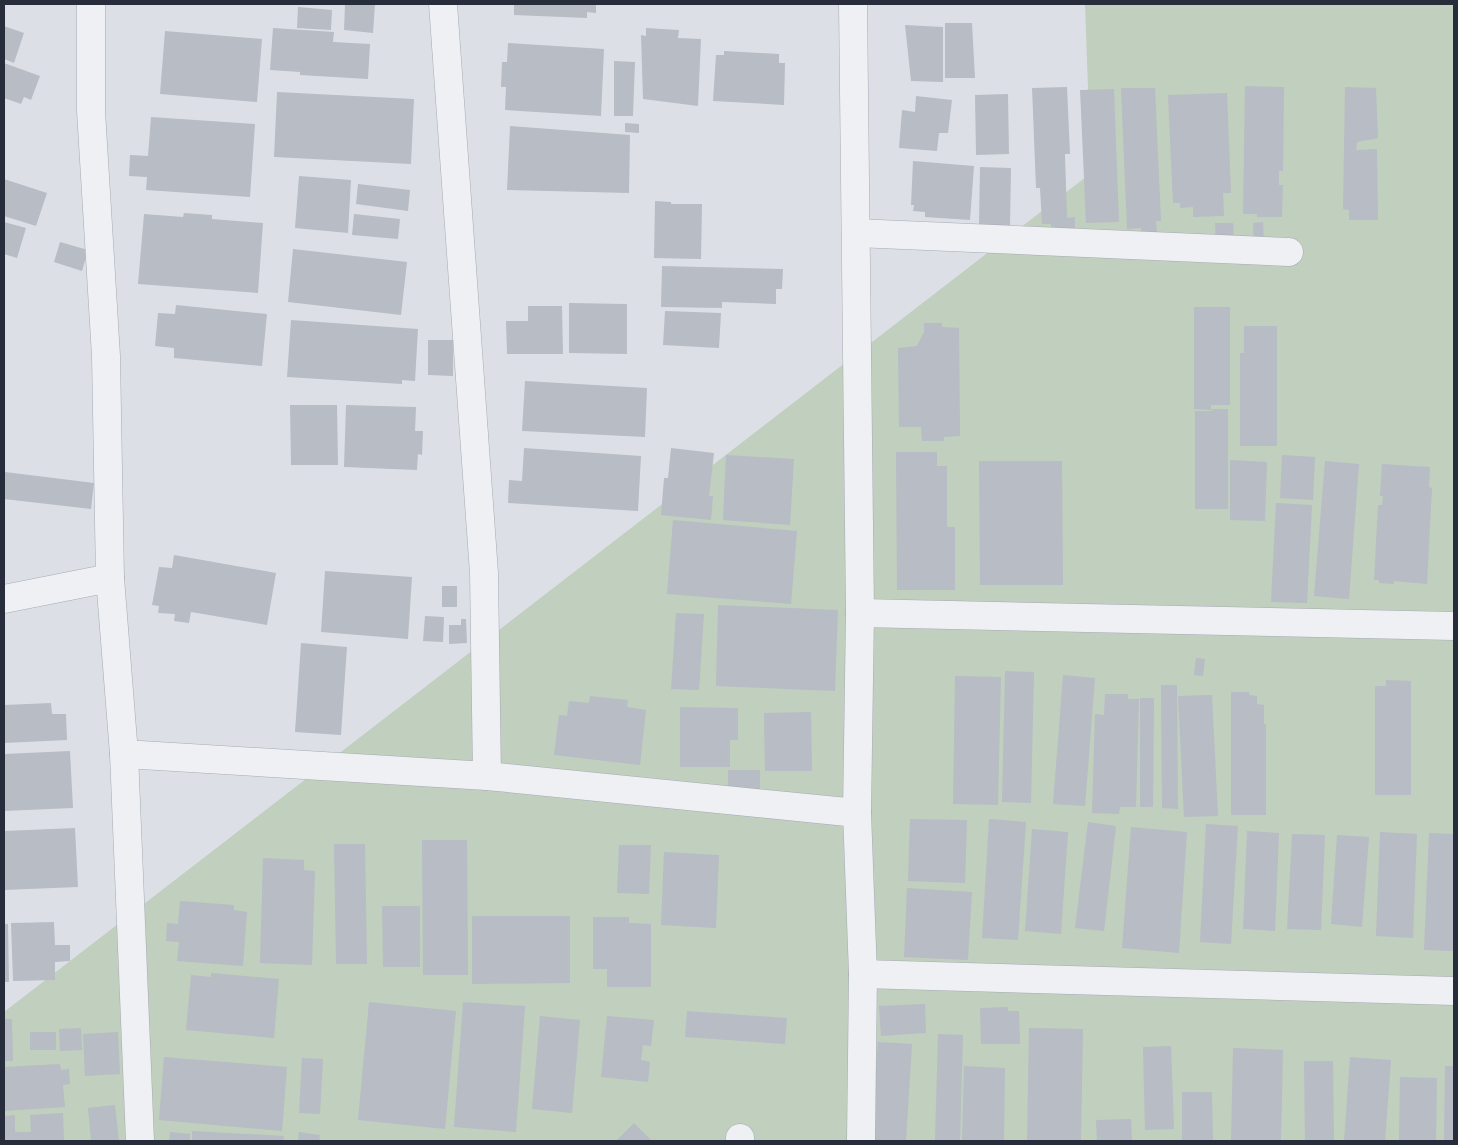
<svg xmlns="http://www.w3.org/2000/svg" width="1458" height="1145" font-family="'Source Sans 3',sans-serif">
<style>
.green{fill:#c1cfbe}
.building{fill:#b7bcc5}
.lines{fill:none;stroke-linecap:round;stroke-linejoin:round}
.minor-casing{stroke:#a6aab3;stroke-width:29}
.minor{stroke:#eff0f4;stroke-width:28}
</style>
<rect width="100%" height="100%" fill="#dce0e6"/>
<path class="green" d="M1085 4H1454V1141H4V1012L1091 173Z"/>
<g class="building">
<path d="M345 4H375L373 33 344 30Z"/>
<path d="M514 4H596V13L587 12V18L514 15Z"/>
<path d="M298 7 332 10 331 30 297 28Z"/>
<path d="M945 23H972L975 78H945Z"/>
<path d="M905 25 943 27V82L911 81Z"/>
<path d="M4 26 24 33 14 63 4 59Z"/>
<path d="M273 28 334 32 333 42 370 44 368 79 300 75V72L270 70Z"/>
<path d="M646 28 679 30 678 38 701 39 698 106 643 99 641 35 646 36Z"/>
<path d="M165 31 262 39 257 102 160 94Z"/>
<path d="M508 43 604 49 601 116 505 110 506 87H501L502 62H507Z"/>
<path d="M724 51 779 54V63H785L784 105 713 101 716 55H724Z"/>
<path d="M614 61 635 62 633 116H614Z"/>
<path d="M4 63 40 76 31 100 24 97 21 104 4 98Z"/>
<path d="M1245 86 1284 87 1283 171H1279V185H1283L1282 217H1257V214H1243Z"/>
<path d="M1067 87 1070 154H1065L1067 218 1075 217V238L1051 239V224H1042L1040 188H1036L1032 88Z"/>
<path d="M1345 87 1376 88 1378 138 1357 142 1356 150 1377 149 1378 220H1349V210L1343 209Z"/>
<path d="M1121 88H1155L1161 221H1156L1157 235 1141 236V228L1127 229Z"/>
<path d="M1114 89 1119 222 1086 223 1080 90Z"/>
<path d="M277 92 414 99 411 164 274 157Z"/>
<path d="M1227 93 1231 193H1223L1224 216 1193 217V207L1180 208V203H1173L1168 95Z"/>
<path d="M1008 94 1009 154 976 155 975 95Z"/>
<path d="M916 96 952 100 948 133H939L937 151 899 148 902 110 915 112Z"/>
<path d="M151 117 255 124 250 197 146 190 147 177 129 176 130 155 148 156Z"/>
<path d="M625 123 639 124V133L625 132Z"/>
<path d="M510 126 630 135 629 193 507 190Z"/>
<path d="M913 161 974 166 970 220 925 217V212L913 211 914 205H911Z"/>
<path d="M980 167 1011 168 1010 226 979 225Z"/>
<path d="M299 176 351 180 348 233 295 228Z"/>
<path d="M4 179 47 193 36 226 4 216Z"/>
<path d="M358 184 410 190 408 211 356 204Z"/>
<path d="M655 201 671 202V204H702L701 259 654 258Z"/>
<path d="M184 213 212 215V219L263 223 258 293 138 284 144 214 183 217Z"/>
<path d="M354 214 400 219 398 239 352 235Z"/>
<path d="M4 222 26 228 17 258 4 254Z"/>
<path d="M1263 222 1264 243H1254L1253 223Z"/>
<path d="M1215 223H1233L1234 243H1216Z"/>
<path d="M60 242 88 250 82 271 54 262Z"/>
<path d="M293 249 407 262 401 315 288 302Z"/>
<path d="M662 266 783 269 782 289H776V304L722 302V308L661 307Z"/>
<path d="M569 303 627 304V354L569 353Z"/>
<path d="M176 305 267 314 262 366 174 358V348L155 346 158 313 175 314Z"/>
<path d="M528 306H562L563 354H507L506 321H528Z"/>
<path d="M1194 307H1230V405H1211V410L1194 409Z"/>
<path d="M665 311 721 313 719 348 663 345Z"/>
<path d="M291 320 418 329 415 381 402 380V384L287 377Z"/>
<path d="M924 323H942V327L959 328 960 436 944 437V441H922L921 427H899L898 348 917 346 924 332Z"/>
<path d="M1244 326H1277V446H1240V353H1244Z"/>
<path d="M428 340H453V376L428 375Z"/>
<path d="M525 381 647 388 645 437 522 431Z"/>
<path d="M290 405H337L338 465H291Z"/>
<path d="M346 405 416 407 415 431H423L422 455 418 454 417 470 344 467Z"/>
<path d="M1211 409H1228V509H1195V411H1212Z"/>
<path d="M524 448 641 456 638 511 508 503 509 480 522 481Z"/>
<path d="M671 448 714 453 709 496H713L711 520 661 515 664 478H668Z"/>
<path d="M896 452H937V466H947V527H955V590H897Z"/>
<path d="M726 455 794 459 790 525 723 520Z"/>
<path d="M1282 455 1315 457 1313 500 1280 498Z"/>
<path d="M1230 460 1267 462 1265 521 1230 520Z"/>
<path d="M979 461H1062L1063 585H980Z"/>
<path d="M1325 461 1359 464 1349 599 1314 596Z"/>
<path d="M1382 464 1430 467 1429 487 1432 488 1427 584 1394 581V584L1379 583V580H1374L1378 505H1382L1383 496H1380Z"/>
<path d="M5 472 94 483 91 509 4 499Z"/>
<path d="M1276 503 1312 505 1307 603 1271 602Z"/>
<path d="M673 520 797 531 791 604 667 594Z"/>
<path d="M174 555 276 573 267 625 191 612 189 623 174 621 175 614 158 613 159 606 152 605 159 567 172 568Z"/>
<path d="M325 571 412 577 408 639 321 632Z"/>
<rect x="442" y="586" width="15" height="21"/>
<path d="M718 605 838 610 835 691 716 686Z"/>
<path d="M676 613 704 614 699 690 671 689Z"/>
<path d="M425 616 444 617 443 642 423 641Z"/>
<path d="M461 619H466L467 643 449 644V625H461Z"/>
<path d="M301 643 347 647 341 735 295 732Z"/>
<path d="M1196 658 1205 659 1203 676 1194 675Z"/>
<path d="M1005 671 1034 672 1031 803 1002 802Z"/>
<path d="M1063 675 1095 678 1085 806 1053 804Z"/>
<path d="M955 676 1001 677 998 805 953 804Z"/>
<path d="M1386 680 1411 681V795H1375V686H1386Z"/>
<path d="M1161 685H1177L1178 809 1162 808Z"/>
<path d="M1231 692H1249V695L1257 696V704L1264 705V724H1266V815H1231Z"/>
<path d="M1105 694H1128V699H1139L1136 807H1120L1119 814 1092 813 1095 714 1104 715Z"/>
<path d="M1212 695 1218 816 1184 817 1178 696Z"/>
<path d="M590 696 628 700 627 707 646 710 640 765 554 755 559 715 567 716 569 701 589 703Z"/>
<path d="M1140 698H1154L1153 807H1140Z"/>
<path d="M51 703 52 714H66L67 740 4 743V705Z"/>
<path d="M680 707 738 708V740H730V767H680Z"/>
<path d="M811 712 812 771H765L764 713Z"/>
<path d="M70 751 73 808 4 811V754Z"/>
<path d="M728 770H760V790L728 789Z"/>
<path d="M910 819 967 820 965 883 908 881Z"/>
<path d="M989 819 1026 822 1018 940 982 938Z"/>
<path d="M1088 822 1116 826 1104 931 1075 928Z"/>
<path d="M1206 824 1238 826 1231 944 1200 942Z"/>
<path d="M1131 827 1187 832 1179 953 1122 948Z"/>
<path d="M75 828 78 887 4 890V831Z"/>
<path d="M1032 829 1068 832 1061 934 1025 931Z"/>
<path d="M1247 831 1279 833 1275 931 1243 929Z"/>
<path d="M1380 832 1417 834 1413 938 1376 936Z"/>
<path d="M1429 833 1454 834V951L1424 950Z"/>
<path d="M1292 834 1325 835 1321 930 1287 929Z"/>
<path d="M1337 835 1369 837 1362 927 1331 924Z"/>
<path d="M422 840H467L468 975H423Z"/>
<path d="M334 844H365L367 964H336Z"/>
<path d="M619 845H651L649 894 617 893Z"/>
<path d="M664 852 719 855 716 928 661 925Z"/>
<path d="M263 858 304 860V870L315 871 312 965 260 963Z"/>
<path d="M907 888 972 892 968 960 904 957Z"/>
<path d="M180 901 234 905V910L247 912 243 966 177 961 179 942 166 941 167 923 178 924Z"/>
<path d="M382 906H420V967H383Z"/>
<path d="M472 916H570V983L472 984Z"/>
<path d="M593 917H629V923L651 924V987H607V969H593Z"/>
<path d="M54 922 55 945H70V961L55 962V980L13 981 11 923Z"/>
<path d="M4 924H8L9 982H4Z"/>
<path d="M211 973 279 979 274 1038 186 1030 191 975 211 977Z"/>
<path d="M369 1002 456 1011 445 1129 358 1120Z"/>
<path d="M463 1002 525 1006 516 1132 454 1127Z"/>
<path d="M925 1004 926 1033 881 1036 879 1006Z"/>
<path d="M1008 1007V1011H1019L1020 1044H981L980 1008Z"/>
<path d="M687 1011 787 1018 785 1044 685 1037Z"/>
<path d="M540 1016 580 1020 572 1113 532 1109Z"/>
<path d="M607 1016 654 1020 651 1046 643 1045 641 1060 650 1062 648 1082 601 1077Z"/>
<path d="M4 1019H12L13 1061H4Z"/>
<path d="M81 1028 82 1050 60 1051 59 1029Z"/>
<path d="M1029 1028 1083 1029 1081 1141H1027Z"/>
<rect x="30" y="1032" width="26" height="18"/>
<path d="M118 1032 120 1074 85 1076 83 1034Z"/>
<path d="M938 1034 963 1035 960 1141H935Z"/>
<path d="M878 1042 912 1044 906 1141H871Z"/>
<path d="M1171 1046 1174 1129 1145 1130 1143 1047Z"/>
<path d="M1233 1048 1283 1050 1281 1141H1231Z"/>
<path d="M164 1057 287 1067 282 1131 159 1120Z"/>
<path d="M1350 1057 1391 1060 1385 1141H1344Z"/>
<path d="M302 1058 323 1059 320 1114 299 1113Z"/>
<path d="M1304 1061H1333L1334 1141H1305Z"/>
<path d="M60 1064 61 1070 69 1069 70 1084 63 1085 65 1107 4 1111V1067Z"/>
<path d="M964 1066 1005 1068 1004 1141H962Z"/>
<path d="M1445 1066H1454V1141H1444Z"/>
<path d="M1400 1077 1437 1078 1436 1141H1399Z"/>
<path d="M1182 1092H1212L1213 1141H1182Z"/>
<path d="M115 1105 119 1141H91L88 1108Z"/>
<path d="M63 1113 64 1141H4V1116L15 1115V1132H31L30 1115Z"/>
<path d="M1131 1119 1132 1141H1097L1096 1120Z"/>
<path d="M634 1123 652 1141H616Z"/>
<path d="M192 1131 284 1136 283 1141H192Z"/>
<path d="M170 1132 190 1134V1141H169Z"/>
<path d="M299 1132 320 1135 319 1141H298Z"/>
</g>
<g class="lines">
<g class="minor-casing">
<g id="minor">
<path d="M91 4V111L106 356 110 578 124 754 140 1141"/>
<path d="M443 4 484 573 487 776"/>
<path d="M853 4 860 613 857 813 863 974 861 1141"/>
<path d="M856 233 1289 252"/>
<path d="M4 599 110 578"/>
<path d="M860 613 1454 626"/>
<path d="M124 754 487 776 857 813"/>
<path d="M863 974 1454 991"/>
<path d="M740 1141V1138"/>
</g>
</g>
<use href="#minor" class="minor"/>
</g>
<rect width="1458" height="1145" fill="none" stroke="#272d3b" stroke-width="10"/>
</svg>
